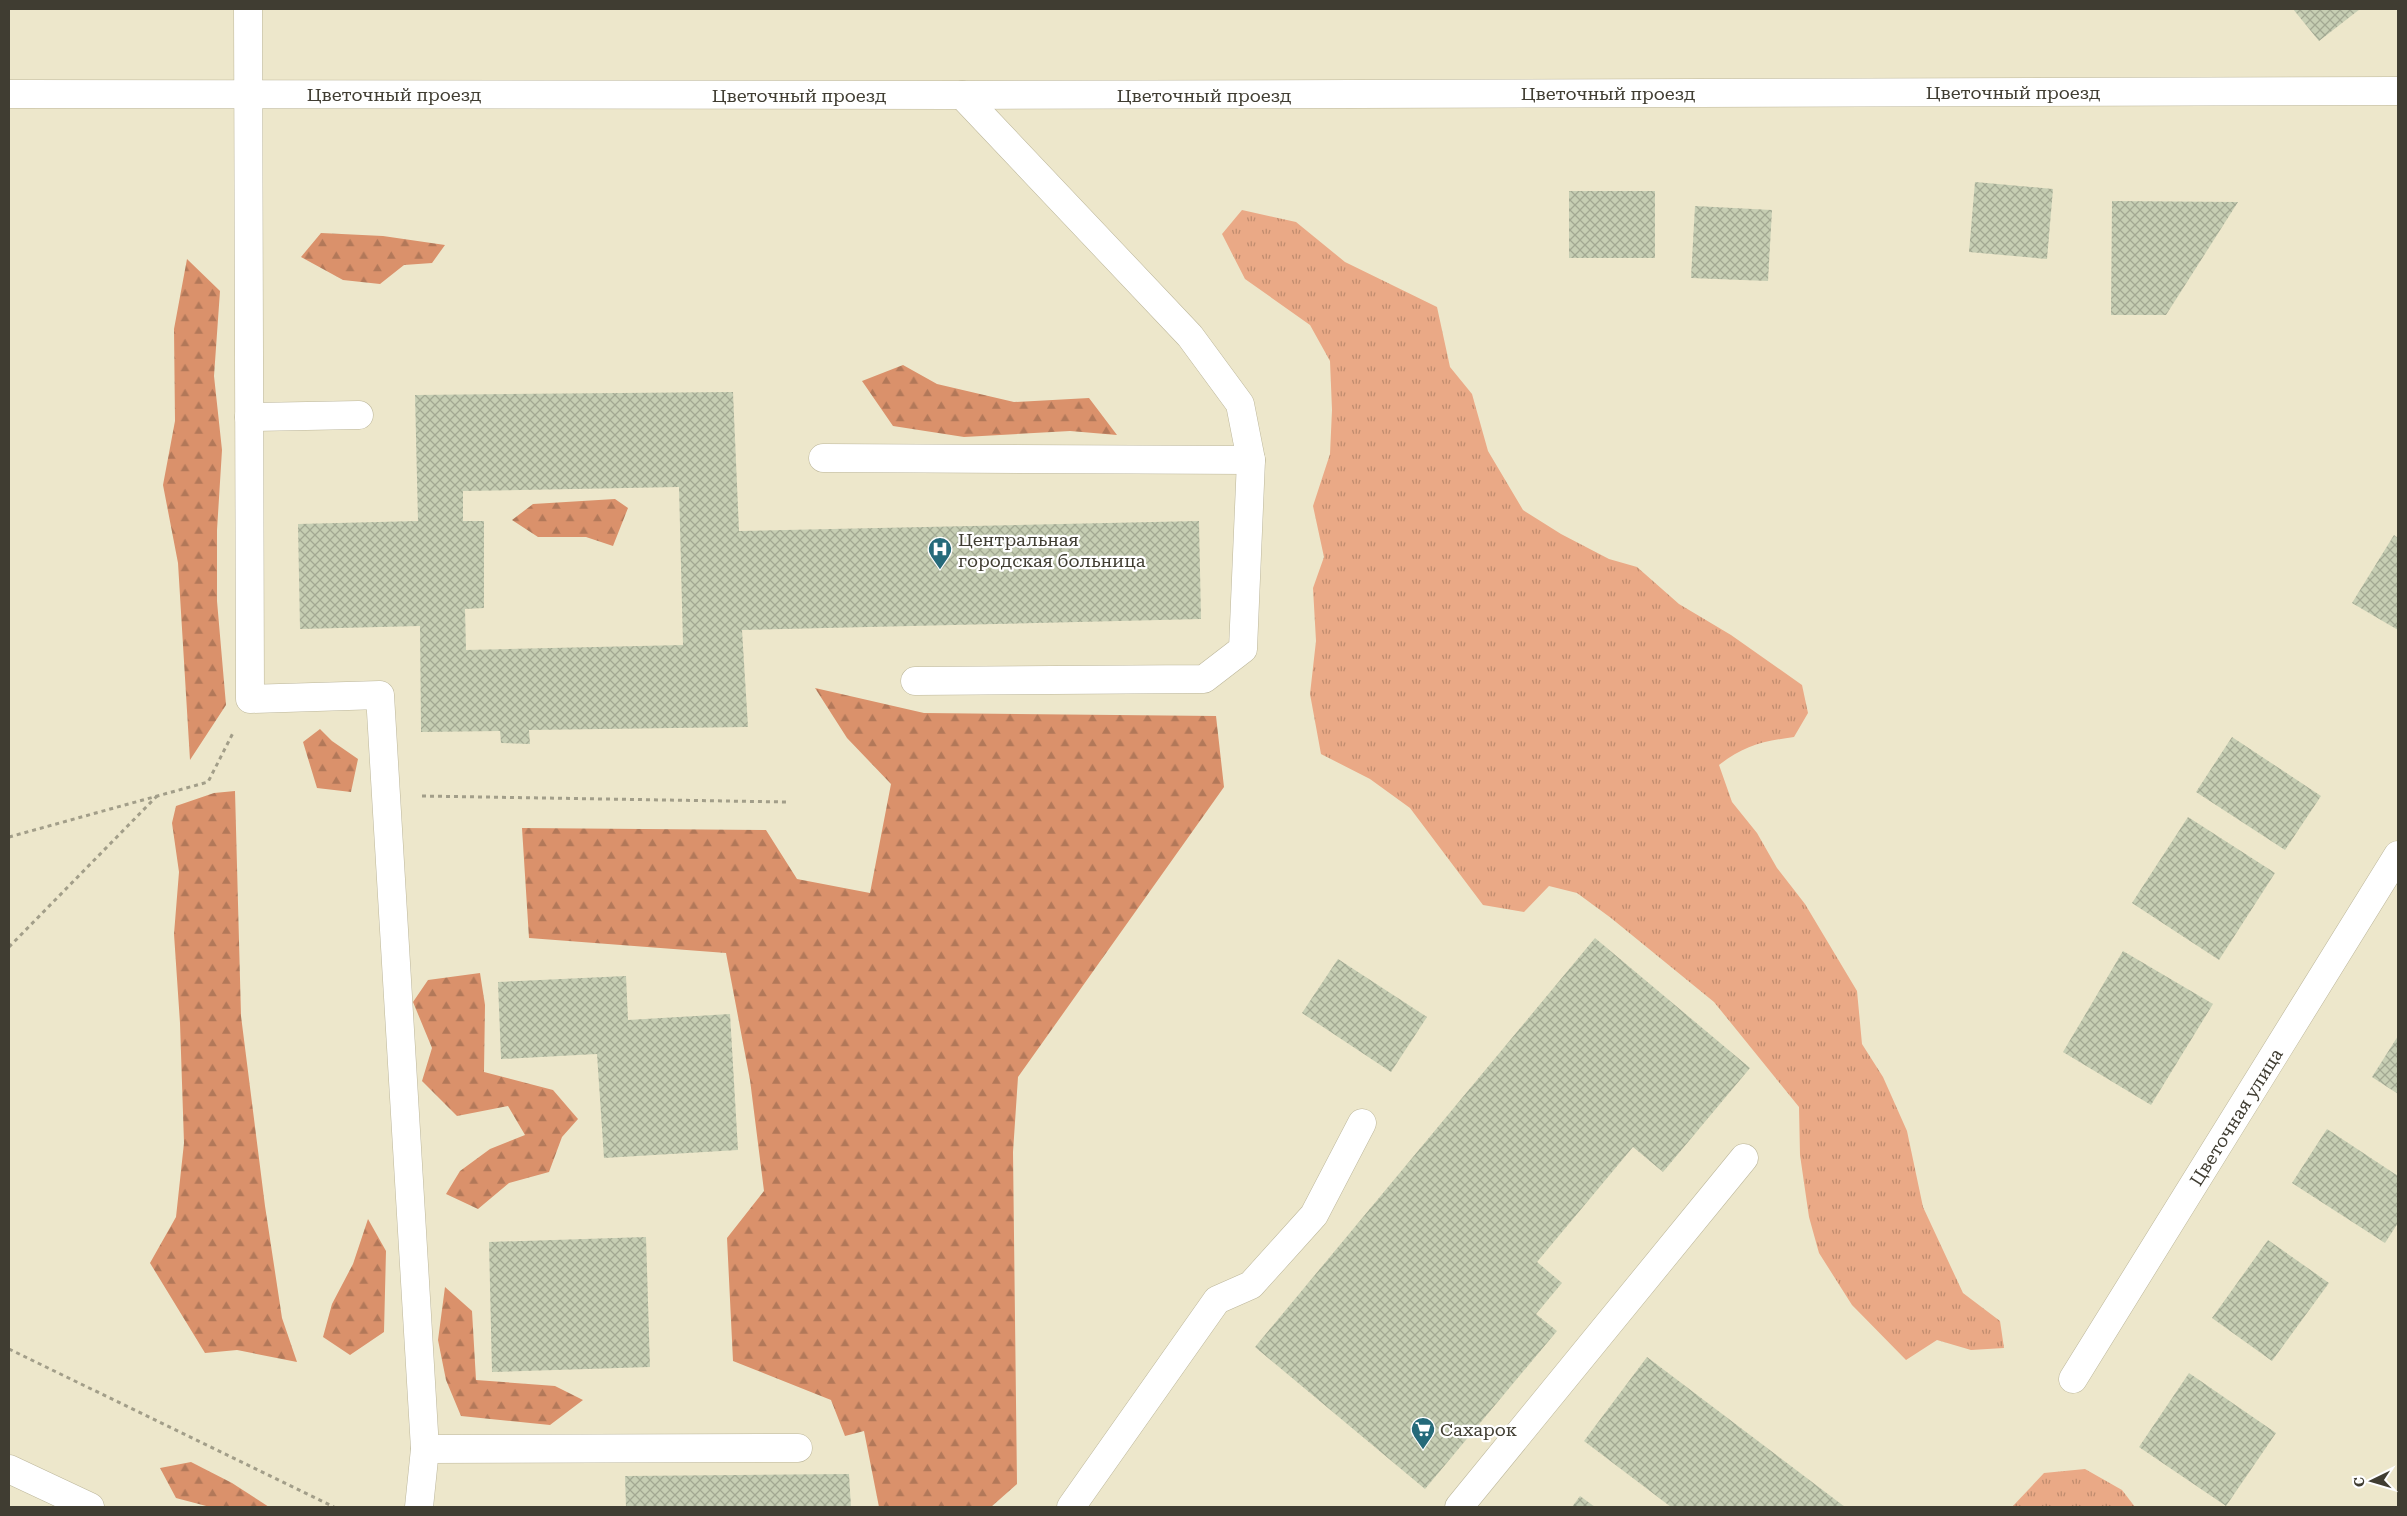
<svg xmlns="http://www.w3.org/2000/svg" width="2407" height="1516" font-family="'Roboto Serif',serif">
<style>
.grass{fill:url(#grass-tufts)}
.forest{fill:url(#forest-firs)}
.building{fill:url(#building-cross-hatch);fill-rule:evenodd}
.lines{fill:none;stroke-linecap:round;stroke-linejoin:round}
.minor-casing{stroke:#bcb69a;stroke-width:29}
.path{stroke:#a29e89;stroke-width:3;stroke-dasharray:4 4;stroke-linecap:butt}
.minor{stroke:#fff;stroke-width:28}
.labels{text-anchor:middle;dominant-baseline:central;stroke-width:4.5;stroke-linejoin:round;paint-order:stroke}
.street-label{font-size:18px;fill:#403d32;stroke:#fff}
.poi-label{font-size:18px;fill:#403d32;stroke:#fff;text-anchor:start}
</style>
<defs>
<pattern id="grass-tufts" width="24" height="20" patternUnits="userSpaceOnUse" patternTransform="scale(1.25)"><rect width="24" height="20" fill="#eaa986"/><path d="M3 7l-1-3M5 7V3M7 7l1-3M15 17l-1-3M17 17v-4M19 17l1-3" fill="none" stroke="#bf8b6e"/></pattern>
<pattern id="forest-firs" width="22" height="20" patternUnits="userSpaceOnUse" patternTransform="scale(1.25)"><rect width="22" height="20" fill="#da916b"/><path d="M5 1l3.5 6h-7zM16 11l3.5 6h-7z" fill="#b27859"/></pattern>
<pattern id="building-cross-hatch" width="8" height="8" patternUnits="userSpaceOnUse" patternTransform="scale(1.25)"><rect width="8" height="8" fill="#c6ceb3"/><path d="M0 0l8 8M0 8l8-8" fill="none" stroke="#a2a892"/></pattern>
</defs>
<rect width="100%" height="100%" fill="#ede7cb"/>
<g class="grass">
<path d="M1242 210 1296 222 1345 262 1437 307 1450 367 1472 394 1488 451 1523 510 1561 534 1609 559 1637 567 1679 604 1731 635 1802 685 1808 713 1794 737C1763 741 1743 746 1719 765L1732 802 1757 833 1777 868 1805 904 1857 991 1862 1044 1883 1077 1907 1131 1923 1207 1963 1293 2000 1321 2004 1348 1971 1350 1937 1340 1906 1360 1852 1305 1819 1253 1809 1217 1800 1155 1799 1107 1714 1002 1611 918 1577 893 1549 886 1524 912 1483 905 1410 808 1370 779 1321 754 1310 694 1316 641 1313 588 1324 557 1313 506 1330 454 1332 410 1330 361 1310 325 1245 279 1222 234Z"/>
<path d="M2085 1469 2122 1490 2135 1507H2012L2044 1473Z"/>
</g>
<g class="forest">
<path d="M321 233 383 236 445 245 432 263 404 265 380 284 343 280 301 257Z"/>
<path d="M187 259 220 291 214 376 222 450 217 530V601L226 705 190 760 178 563 163 485 175 421 174 329Z"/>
<path d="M903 365 937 384 1014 402 1089 398 1117 435 1070 431 964 437 893 426 862 381Z"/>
<path d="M615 499 628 508 613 546 586 537H538L512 520 533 504Z"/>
<path d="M815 688 924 713 1216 716 1224 787 1018 1077 1013 1152 1017 1484 991 1507H879L864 1431 845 1436 831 1400 733 1361 727 1238 764 1191 750 1080 726 953 529 938 522 828 766 830 797 879 870 893 891 784 847 738Z"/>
<path d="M320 729 332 741 358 759 351 792 317 788 303 742Z"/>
<path d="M235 791 241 1016 265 1206 282 1318 297 1362 237 1350 205 1353 150 1263 176 1217 184 1143 180 1023 174 934 179 872 172 823 176 806 214 793Z"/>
<path d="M480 973 485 1005 484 1072 553 1090 578 1119 562 1137 549 1172 509 1183 478 1209 446 1194 460 1171 490 1149 525 1135 508 1106 457 1116 422 1081 432 1048 413 1002 428 980Z"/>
<path d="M368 1219 386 1251 384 1332 350 1355 323 1337 332 1304 353 1264Z"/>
<path d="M445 1287 472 1311 476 1380 555 1386 583 1400 550 1425 461 1416 446 1380 438 1340Z"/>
<path d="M191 1462 232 1483 269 1507H210L176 1498 160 1468Z"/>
</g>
<g class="building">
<path d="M2293 9H2360L2319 41Z"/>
<path d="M1975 182 2053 189 2047 259 1969 252Z"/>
<rect x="1569" y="191" width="86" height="67"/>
<path d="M2112 201 2238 202 2166 315H2111Z"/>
<path d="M1695 206 1772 210 1768 281 1691 278Z"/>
<path d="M733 392 739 531 1199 521 1201 619 742 630 748 727 529 730 530 744 501 743 500 731 421 732 420 626 300 629 298 524 418 521 415 395ZM679 487 683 645 466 650 465 609 484 608V521H463V491Z"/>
<path d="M2394 535 2398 538V630L2352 603Z"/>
<path d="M2232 737 2321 796 2285 850 2196 792Z"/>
<path d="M2188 817 2275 873 2219 960 2132 903Z"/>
<path d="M1595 938 1750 1068 1663 1172 1633 1147 1537 1262 1562 1283 1536 1314 1557 1331 1425 1489 1255 1347Z"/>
<path d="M2123 951 2213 1004 2151 1105 2063 1052Z"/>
<path d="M1338 959 1427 1017 1391 1072 1302 1013Z"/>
<path d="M626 976 628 1020 730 1014 738 1150 604 1158 597 1054 501 1059 498 982Z"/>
<path d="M2398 1036V1094L2372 1077Z"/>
<path d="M2327 1129 2398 1176V1223L2385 1243 2292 1183Z"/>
<path d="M646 1237 650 1367 492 1372 489 1242Z"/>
<path d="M2268 1240 2329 1283 2272 1361 2212 1318Z"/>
<path d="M1647 1357 1845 1507H1671L1584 1441Z"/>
<path d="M2189 1373 2276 1433 2226 1506 2139 1447Z"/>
<path d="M849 1474 851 1507H626L625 1476Z"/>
<path d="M1580 1496 1595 1507H1572Z"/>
</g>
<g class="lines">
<g class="minor-casing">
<g id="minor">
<path d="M248 9 250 699 380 695 425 1449 419 1507"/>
<path d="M9 94 962 95 2398 91"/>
<path d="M249 417 359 415"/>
<path d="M823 458 1251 460"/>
<path d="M915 681 1204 679 1243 649 1251 460 1240 404 1190 336 962 95"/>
<path d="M2073 1379 2398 855"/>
<path d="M425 1449 798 1448"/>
<path d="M9 1469 90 1507"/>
<path d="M1071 1507 1217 1300 1251 1285 1314 1215 1362 1123"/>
<path d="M1459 1507 1744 1158"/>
</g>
</g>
<g class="path">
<path d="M422 796 787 802"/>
<path d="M9 837 208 782 234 731"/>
<path d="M9 947 157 796"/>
<path d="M9 1349 334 1507"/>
</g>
<use href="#minor" class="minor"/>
</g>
<defs>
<g id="hospital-pin" transform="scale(1.25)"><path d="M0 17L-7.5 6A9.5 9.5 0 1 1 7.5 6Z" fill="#256a7a" stroke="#fff"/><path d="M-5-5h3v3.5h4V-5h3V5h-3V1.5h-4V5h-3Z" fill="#fff"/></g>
<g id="supermarket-pin" transform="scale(1.25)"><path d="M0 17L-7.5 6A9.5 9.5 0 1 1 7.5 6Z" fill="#256a7a" stroke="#fff"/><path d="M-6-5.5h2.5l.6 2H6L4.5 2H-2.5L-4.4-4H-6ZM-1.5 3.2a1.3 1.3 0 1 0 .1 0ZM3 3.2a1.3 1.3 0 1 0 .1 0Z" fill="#fff"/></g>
</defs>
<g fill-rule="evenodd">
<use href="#hospital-pin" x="940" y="549"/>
<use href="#supermarket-pin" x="1423" y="1429"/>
</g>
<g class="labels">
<g class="street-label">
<text x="2013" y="92">Цветочный проезд</text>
<text x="1608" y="93">Цветочный проезд</text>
<text x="394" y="94">Цветочный проезд</text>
<text x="799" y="95">Цветочный проезд</text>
<text x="1204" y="95">Цветочный проезд</text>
<text transform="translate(2236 1117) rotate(-58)">Цветочная улица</text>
</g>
<g class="poi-label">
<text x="958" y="539">Центральная<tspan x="958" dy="21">городская больница</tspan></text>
<text x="1440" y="1429">Сахарок</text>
</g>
</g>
<rect width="2407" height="1516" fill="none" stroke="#403d32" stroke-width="20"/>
<g transform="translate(2372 1481) rotate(265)" stroke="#ffffff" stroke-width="4" paint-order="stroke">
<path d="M0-4L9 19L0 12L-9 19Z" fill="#403d32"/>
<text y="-8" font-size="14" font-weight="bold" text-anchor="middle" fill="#403d32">С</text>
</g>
</svg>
